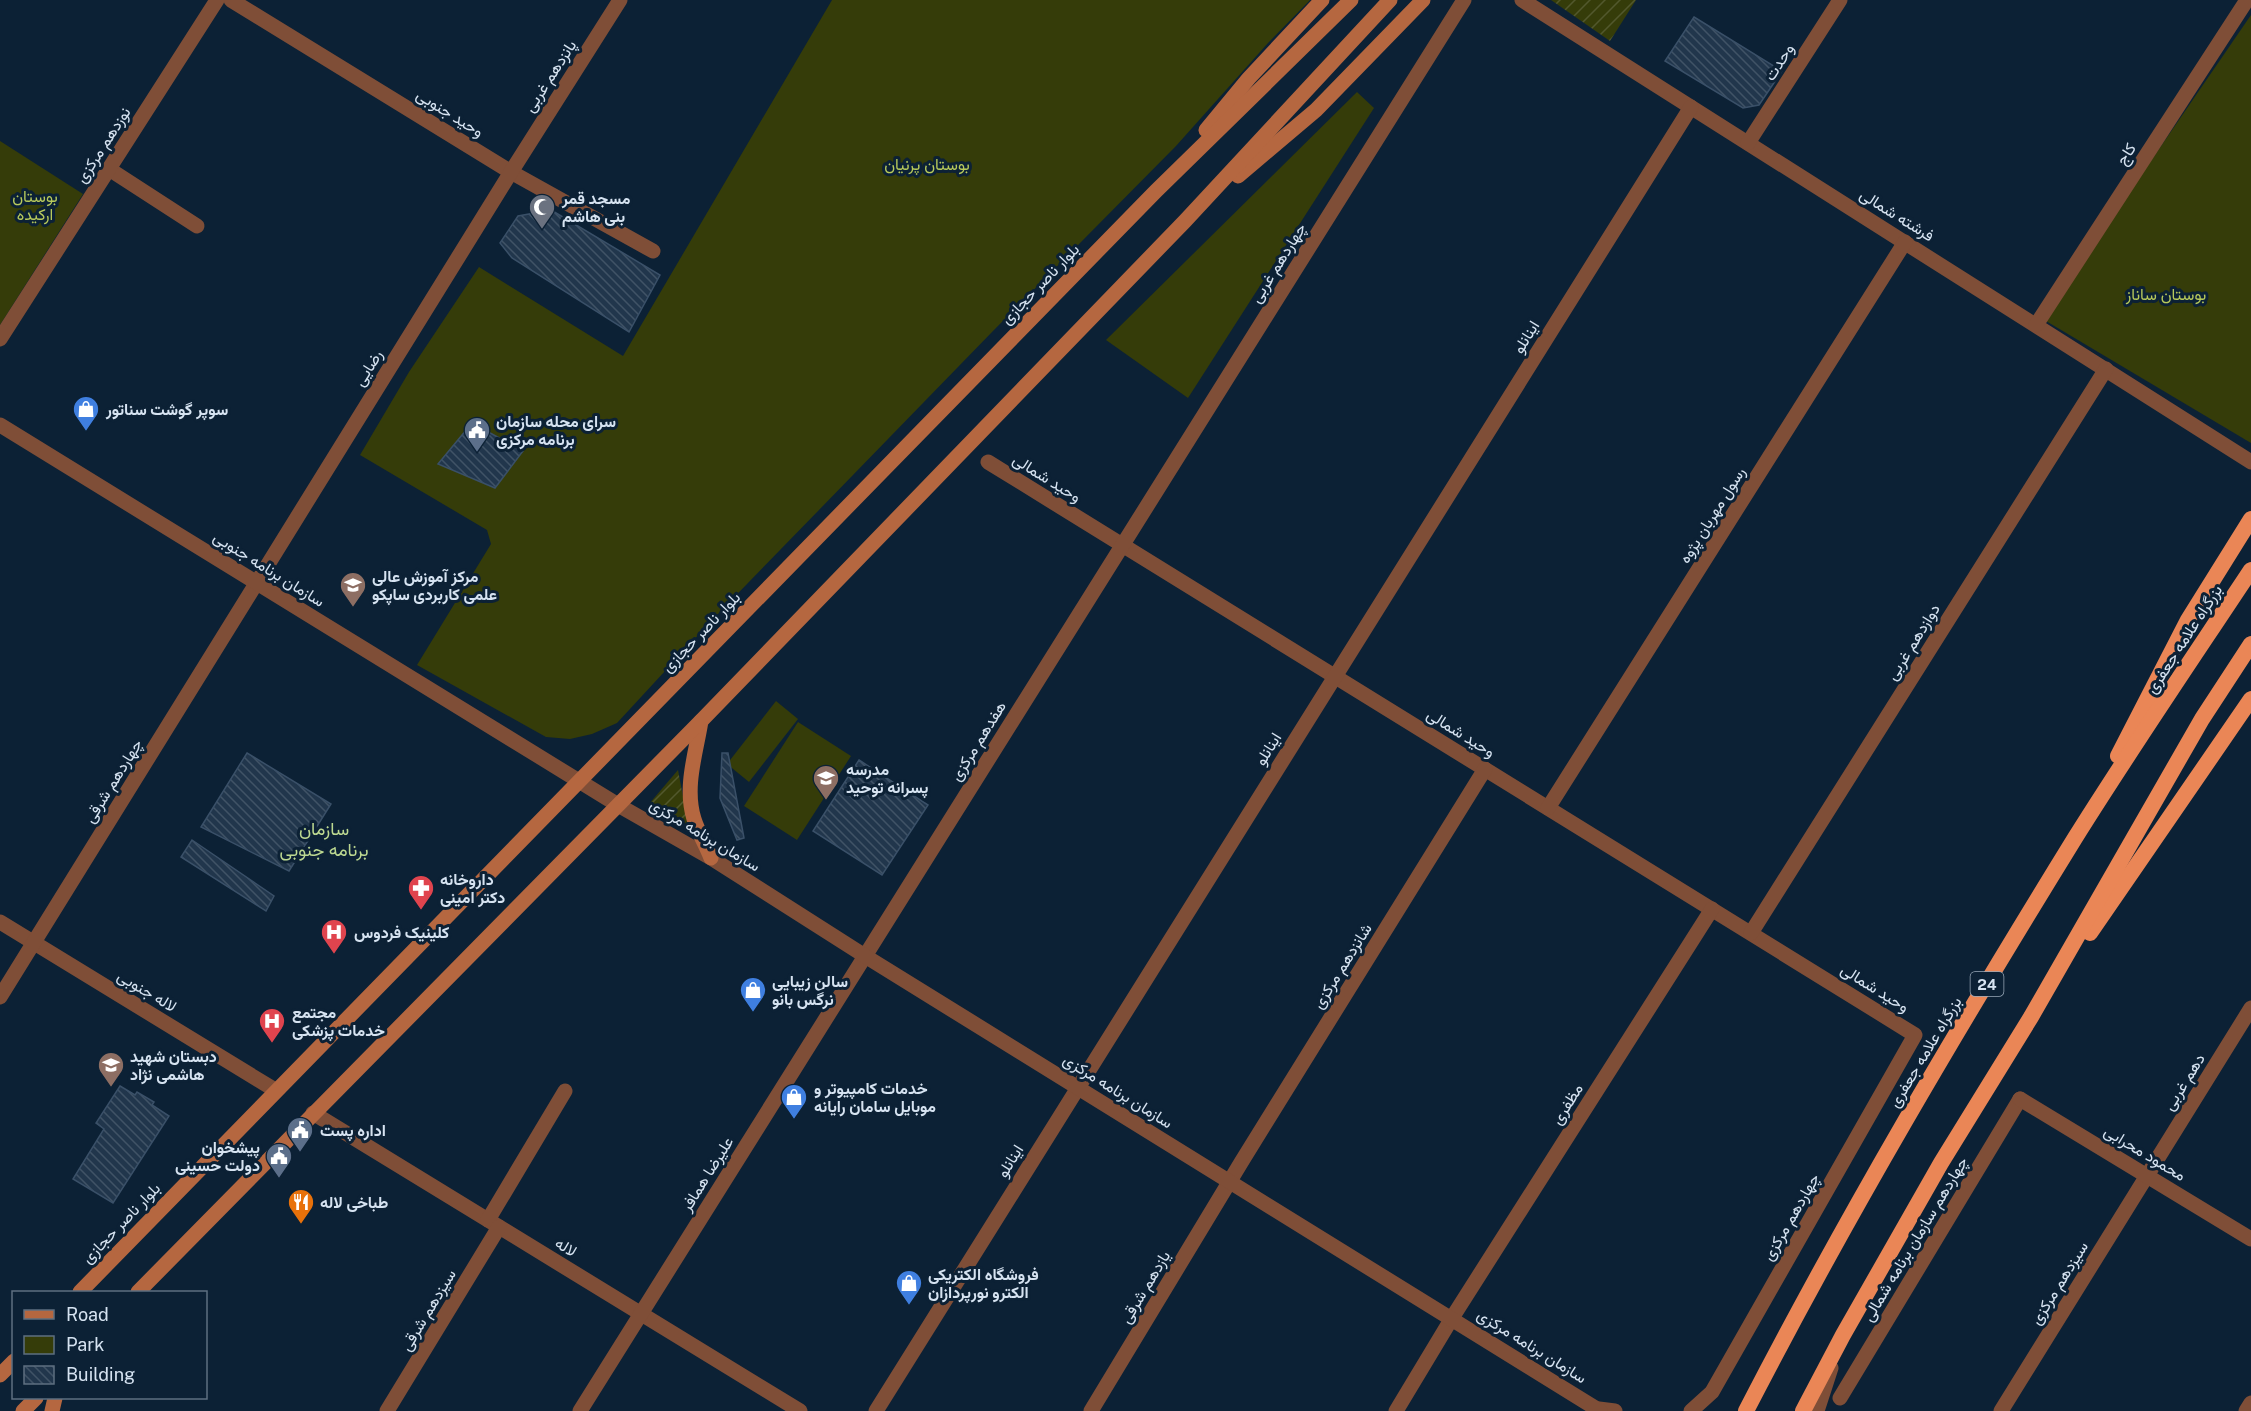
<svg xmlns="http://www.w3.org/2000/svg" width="2251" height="1411" font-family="'Public Sans',Vazirmatn,sans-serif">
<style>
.park{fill:#353c09}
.garden{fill:url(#garden-furrows)}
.building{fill:url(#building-back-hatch);stroke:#3a5068;stroke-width:1.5}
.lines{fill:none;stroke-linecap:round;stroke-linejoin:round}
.minor{stroke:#7f4e37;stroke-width:15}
.tertiary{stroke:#7f4e37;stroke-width:15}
.secondary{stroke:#b56740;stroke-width:15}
.trunk{stroke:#ea8656;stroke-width:16}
.labels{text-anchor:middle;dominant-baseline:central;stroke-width:6;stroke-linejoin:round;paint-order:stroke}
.shield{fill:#0c2135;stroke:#99a9b9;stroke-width:1.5}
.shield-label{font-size:15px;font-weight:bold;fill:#d6e3f1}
.street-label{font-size:16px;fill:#d6e3f1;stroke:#0c2135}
.park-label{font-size:16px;fill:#b8ca5c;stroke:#0c2135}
.poi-label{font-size:16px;font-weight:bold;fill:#d6e3f1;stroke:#0c2135;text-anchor:start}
.neighbourhood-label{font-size:18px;fill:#bdd991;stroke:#0c2135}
</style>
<defs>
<pattern id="garden-furrows" width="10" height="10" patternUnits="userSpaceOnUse" patternTransform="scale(1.5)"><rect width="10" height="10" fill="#353c09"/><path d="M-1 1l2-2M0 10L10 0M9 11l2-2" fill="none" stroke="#52582d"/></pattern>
<pattern id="building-back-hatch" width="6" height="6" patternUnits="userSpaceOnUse" patternTransform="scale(1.5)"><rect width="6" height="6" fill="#21364c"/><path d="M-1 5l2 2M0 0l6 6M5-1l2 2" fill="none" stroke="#405366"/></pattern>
</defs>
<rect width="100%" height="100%" fill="#0c2135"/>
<g class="park">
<path d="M832 0H1310L1268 43 1176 146 993 331 714 618 617 723 592 734 570 739 546 737 417 665 491 544 487 530 360 455 409 372 479 267 623 356Z"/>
<path d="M2251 15V443L2046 321 2135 184Z"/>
<path d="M1357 92 1374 108 1188 398 1106 340Z"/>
<path d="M0 141 83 194 0 325Z"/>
<path d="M776 701 798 719 749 782 727 764Z"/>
<path d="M798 722 851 756 797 840 744 806Z"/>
</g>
<g class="garden">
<path d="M1551 0H1636L1610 41Z"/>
<path d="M678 770 689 829 649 804Z"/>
</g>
<g class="building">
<path d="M1694 17 1782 71 1759 105 1743 108 1665 61Z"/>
<path d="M551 210 660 275 629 332 512 258 500 243 518 216Z"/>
<path d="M472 423 523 451 495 488 438 464Z"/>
<path d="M247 753 331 804 289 871 201 827Z"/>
<path d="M722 753H728L744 838 737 840 720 798Z"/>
<path d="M859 760 928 805 882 875 813 831Z"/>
<path d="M192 840 274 896 266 911 181 857Z"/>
<path d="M120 1086 135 1095 137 1092 154 1102 152 1105 169 1116 113 1203 73 1179 104 1129 96 1123Z"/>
</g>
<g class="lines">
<g class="minor">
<path d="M231 0 511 172 653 251"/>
<path d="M1522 0 2251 462"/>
<path d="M1748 143 1840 0"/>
<path d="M109 169 197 226"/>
<path d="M2036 325 2245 3"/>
<path d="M0 339 217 0"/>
<path d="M988 462 1915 1035 1712 1392 1691 1411"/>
<path d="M1548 808 1905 242"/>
<path d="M0 922 275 1090"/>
<path d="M1751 933 2106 369"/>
<path d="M0 997 511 172 620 0"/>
<path d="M313 1113 800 1411"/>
<path d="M488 1220 565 1091"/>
<path d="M1840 1398 2020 1099"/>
<path d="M1599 1409 1615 1411"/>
<path d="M387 1411 499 1227"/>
<path d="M580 1411 1464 0"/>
<path d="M876 1411 1691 107"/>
<path d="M1091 1411 1242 1161 1485 769"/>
<path d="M1396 1411 1452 1318 1712 909"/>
<path d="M2001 1411 2251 1008"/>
<path d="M2246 1411 2251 1403"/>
</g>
<g class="tertiary">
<path d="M0 425 618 805 711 858 865 956 1600 1411"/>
<path d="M2020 1099 2251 1239"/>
<path d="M1817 1411 1831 1368"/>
</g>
<g class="secondary">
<path d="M1206 130 1249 78 1322 0"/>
<path d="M1238 176 1316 110 1423 0"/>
<path d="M701 721C696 753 684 787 694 819 698 832 706 845 711 858"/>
<path d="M80 1292 1156 191 1351 0"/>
<path d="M138 1292 701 721 1185 221 1390 0"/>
<path d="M0 1375 14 1361"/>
<path d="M23 1411 36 1398"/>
<path d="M52 1411 55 1398"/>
</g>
<g class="trunk">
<path d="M2118 756 2188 620 2251 519"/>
<path d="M2090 933 2251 699"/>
<path d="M1746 1411C1847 1215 1959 1026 2075 838 2132 747 2192 659 2251 570"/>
<path d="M1803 1411 1843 1335 1941 1163 2031 1017 2202 719 2251 644"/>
</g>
</g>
<defs>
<g id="mosque-pin" transform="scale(1.35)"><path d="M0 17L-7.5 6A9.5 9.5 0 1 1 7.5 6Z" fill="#6b7280" stroke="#0c2135"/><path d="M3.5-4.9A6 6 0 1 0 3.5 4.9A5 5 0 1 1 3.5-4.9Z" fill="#fff"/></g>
<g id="shop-pin" transform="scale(1.35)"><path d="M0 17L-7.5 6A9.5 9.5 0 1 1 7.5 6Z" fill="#3f7fe0" stroke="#0c2135"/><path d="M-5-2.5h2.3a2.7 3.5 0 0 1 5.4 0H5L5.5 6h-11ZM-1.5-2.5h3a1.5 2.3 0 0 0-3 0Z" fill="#fff"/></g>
<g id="civic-pin" transform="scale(1.35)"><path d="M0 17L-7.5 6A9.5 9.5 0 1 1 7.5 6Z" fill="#5c6f8a" stroke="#0c2135"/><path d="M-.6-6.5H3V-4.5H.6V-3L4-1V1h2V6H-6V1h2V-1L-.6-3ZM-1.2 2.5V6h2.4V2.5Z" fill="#fff"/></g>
<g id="university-pin" transform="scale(1.35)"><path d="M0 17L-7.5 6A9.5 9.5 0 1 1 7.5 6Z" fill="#8d6e63" stroke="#0c2135"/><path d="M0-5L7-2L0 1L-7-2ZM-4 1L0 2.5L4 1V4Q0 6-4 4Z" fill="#fff"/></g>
<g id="school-pin" transform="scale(1.35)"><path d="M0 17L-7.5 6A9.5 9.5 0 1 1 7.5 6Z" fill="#8d6e63" stroke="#0c2135"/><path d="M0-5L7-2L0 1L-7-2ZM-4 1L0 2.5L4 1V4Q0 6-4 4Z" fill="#fff"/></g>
<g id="pharmacy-pin" transform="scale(1.35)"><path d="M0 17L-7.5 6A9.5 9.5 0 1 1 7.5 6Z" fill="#e0444e" stroke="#0c2135"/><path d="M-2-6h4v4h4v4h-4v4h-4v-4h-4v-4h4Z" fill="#fff"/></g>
<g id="hospital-pin" transform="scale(1.35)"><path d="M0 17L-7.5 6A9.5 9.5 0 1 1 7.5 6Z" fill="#e0444e" stroke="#0c2135"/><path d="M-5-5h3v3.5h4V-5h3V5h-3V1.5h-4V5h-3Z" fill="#fff"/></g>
<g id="restaurant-pin" transform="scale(1.35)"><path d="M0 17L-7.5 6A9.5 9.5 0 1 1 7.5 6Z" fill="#e8710a" stroke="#0c2135"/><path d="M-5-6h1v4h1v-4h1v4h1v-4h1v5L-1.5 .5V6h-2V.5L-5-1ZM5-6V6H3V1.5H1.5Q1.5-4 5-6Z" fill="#fff"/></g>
</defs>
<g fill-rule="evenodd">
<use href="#mosque-pin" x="542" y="207"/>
<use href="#shop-pin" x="86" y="409"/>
<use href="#civic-pin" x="477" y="430"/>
<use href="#university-pin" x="353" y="585"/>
<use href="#school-pin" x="826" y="778"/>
<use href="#pharmacy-pin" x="421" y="888"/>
<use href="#hospital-pin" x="334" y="932"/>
<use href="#shop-pin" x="753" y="990"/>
<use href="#hospital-pin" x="272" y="1021"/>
<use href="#school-pin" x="111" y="1065"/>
<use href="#shop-pin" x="794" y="1097"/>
<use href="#civic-pin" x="300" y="1130"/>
<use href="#civic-pin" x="279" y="1156"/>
<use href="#restaurant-pin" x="301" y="1202"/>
<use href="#shop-pin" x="909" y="1283"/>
</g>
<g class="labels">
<rect class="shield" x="1970.5" y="972" width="33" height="24" rx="4.5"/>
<g class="shield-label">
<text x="1987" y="984">24</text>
</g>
<g class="street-label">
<text transform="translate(1779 62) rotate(-57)">وحدت</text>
<text transform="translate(550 76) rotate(-57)">پانزدهم غربی</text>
<text transform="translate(450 113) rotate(32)">وحید جنوبی</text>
<text transform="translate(103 145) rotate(-57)">نوزدهم مرکزی</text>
<text transform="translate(2126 154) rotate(-57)">کاج</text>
<text transform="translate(1897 215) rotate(32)">فرشته شمالی</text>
<text transform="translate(1278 263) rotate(-58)">چهاردهم غربی</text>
<text transform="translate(1040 284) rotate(-46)">بلوار ناصر حجازی</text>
<text transform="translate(1526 337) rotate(-58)">اینانلو</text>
<text transform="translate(368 368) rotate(-58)">رضایی</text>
<text transform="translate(1047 478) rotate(32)">وحید شمالی</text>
<text transform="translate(1712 515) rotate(-58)">رسول مهربان پژوه</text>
<text transform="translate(269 569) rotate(32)">سازمان برنامه جنوبی</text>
<text transform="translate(701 632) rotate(-46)">بلوار ناصر حجازی</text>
<text transform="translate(2184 639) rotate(-57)">بزرگراه علامه جعفری</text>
<text transform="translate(1913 642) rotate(-58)">دوازدهم غربی</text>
<text transform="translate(1461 733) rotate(32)">وحید شمالی</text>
<text transform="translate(978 741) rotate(-58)">هفدهم مرکزی</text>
<text transform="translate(1268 749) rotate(-58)">اینانلو</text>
<text transform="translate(113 781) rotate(-58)">چهاردهم شرقی</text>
<text transform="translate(705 835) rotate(31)">سازمان برنامه مرکزی</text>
<text transform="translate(1342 966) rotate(-58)">شانزدهم مرکزی</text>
<text transform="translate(1875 988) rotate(32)">وحید شمالی</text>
<text transform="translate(147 991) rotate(31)">لاله جنوبی</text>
<text transform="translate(1925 1052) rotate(-59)">بزرگراه علامه جعفری</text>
<text transform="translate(2184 1082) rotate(-58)">دهم غربی</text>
<text transform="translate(1118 1091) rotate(32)">سازمان برنامه مرکزی</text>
<text transform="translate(1567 1104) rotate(-58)">مظفری</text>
<text transform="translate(2145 1153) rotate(31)">محمود محرابی</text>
<text transform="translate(1010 1161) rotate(-58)">اینانلو</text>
<text transform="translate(707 1174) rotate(-58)">علیرضا همافر</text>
<text transform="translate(1791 1217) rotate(-60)">چهاردهم مرکزی</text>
<text transform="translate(121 1223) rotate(-46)">بلوار ناصر حجازی</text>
<text transform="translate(1915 1239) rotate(-59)">چهاردهم سازمان برنامه شمالی</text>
<text transform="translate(566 1247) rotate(31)">لاله</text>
<text transform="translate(2059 1283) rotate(-58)">سیزدهم مرکزی</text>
<text transform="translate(1145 1287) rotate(-59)">یازدهم شرقی</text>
<text transform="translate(428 1310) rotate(-59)">سیزدهم شرقی</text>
<text transform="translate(1532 1346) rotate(32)">سازمان برنامه مرکزی</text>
</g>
<g class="park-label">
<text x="927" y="164">بوستان پرنیان</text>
<text x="35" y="196">بوستان<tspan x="35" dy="18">ارکیده</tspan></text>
<text x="2166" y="294">بوستان ساناز</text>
</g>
<g class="poi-label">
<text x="562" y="198">مسجد قمر<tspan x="562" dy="18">بنی هاشم</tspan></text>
<text x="106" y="409">سوپر گوشت سناتور</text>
<text x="496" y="421">سرای محله سازمان<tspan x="496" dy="18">برنامه مرکزی</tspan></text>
<text x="372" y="576">مرکز آموزش عالی<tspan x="372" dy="18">علمی کاربردی ساپکو</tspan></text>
<text x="846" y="769">مدرسه<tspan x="846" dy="18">پسرانه توحید</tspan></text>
<text x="440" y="879">داروخانه<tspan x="440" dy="18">دکتر امینی</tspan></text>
<text x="354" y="932">کلینیک فردوس</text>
<text x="772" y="981">سالن زیبایی<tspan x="772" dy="18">نرگس بانو</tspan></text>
<text x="292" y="1012">مجتمع<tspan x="292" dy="18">خدمات پزشکی</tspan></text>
<text x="130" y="1056">دبستان شهید<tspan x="130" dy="18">هاشمی نژاد</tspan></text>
<text x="814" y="1088">خدمات کامپیوتر و<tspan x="814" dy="18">موبایل سامان رایانه</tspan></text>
<text x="320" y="1130">اداره پست</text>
<text x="260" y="1147" text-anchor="end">پیشخوان<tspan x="260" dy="18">دولت حسینی</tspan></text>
<text x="320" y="1202">طباخی لاله</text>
<text x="928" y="1274">فروشگاه الکتریکی<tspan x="928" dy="18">الکترو نورپردازان</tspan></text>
</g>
<g class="neighbourhood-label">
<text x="324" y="828">سازمان<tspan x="324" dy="21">برنامه جنوبی</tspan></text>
</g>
</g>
<rect x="12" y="1291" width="195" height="108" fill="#0c2135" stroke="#5d6f80" stroke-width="1.5"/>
<rect x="24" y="1310" width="30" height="9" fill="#b56740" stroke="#5d6f80" stroke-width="1.5"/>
<text x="66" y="1321" font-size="18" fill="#d6e3f1">Road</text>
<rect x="24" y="1336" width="30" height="18" fill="#353c09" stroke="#5d6f80" stroke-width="1.5"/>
<text x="66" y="1351" font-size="18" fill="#d6e3f1">Park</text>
<rect x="24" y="1366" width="30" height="18" fill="url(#building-back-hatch)" stroke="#5d6f80" stroke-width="1.5"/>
<text x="66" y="1381" font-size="18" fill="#d6e3f1">Building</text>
</svg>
